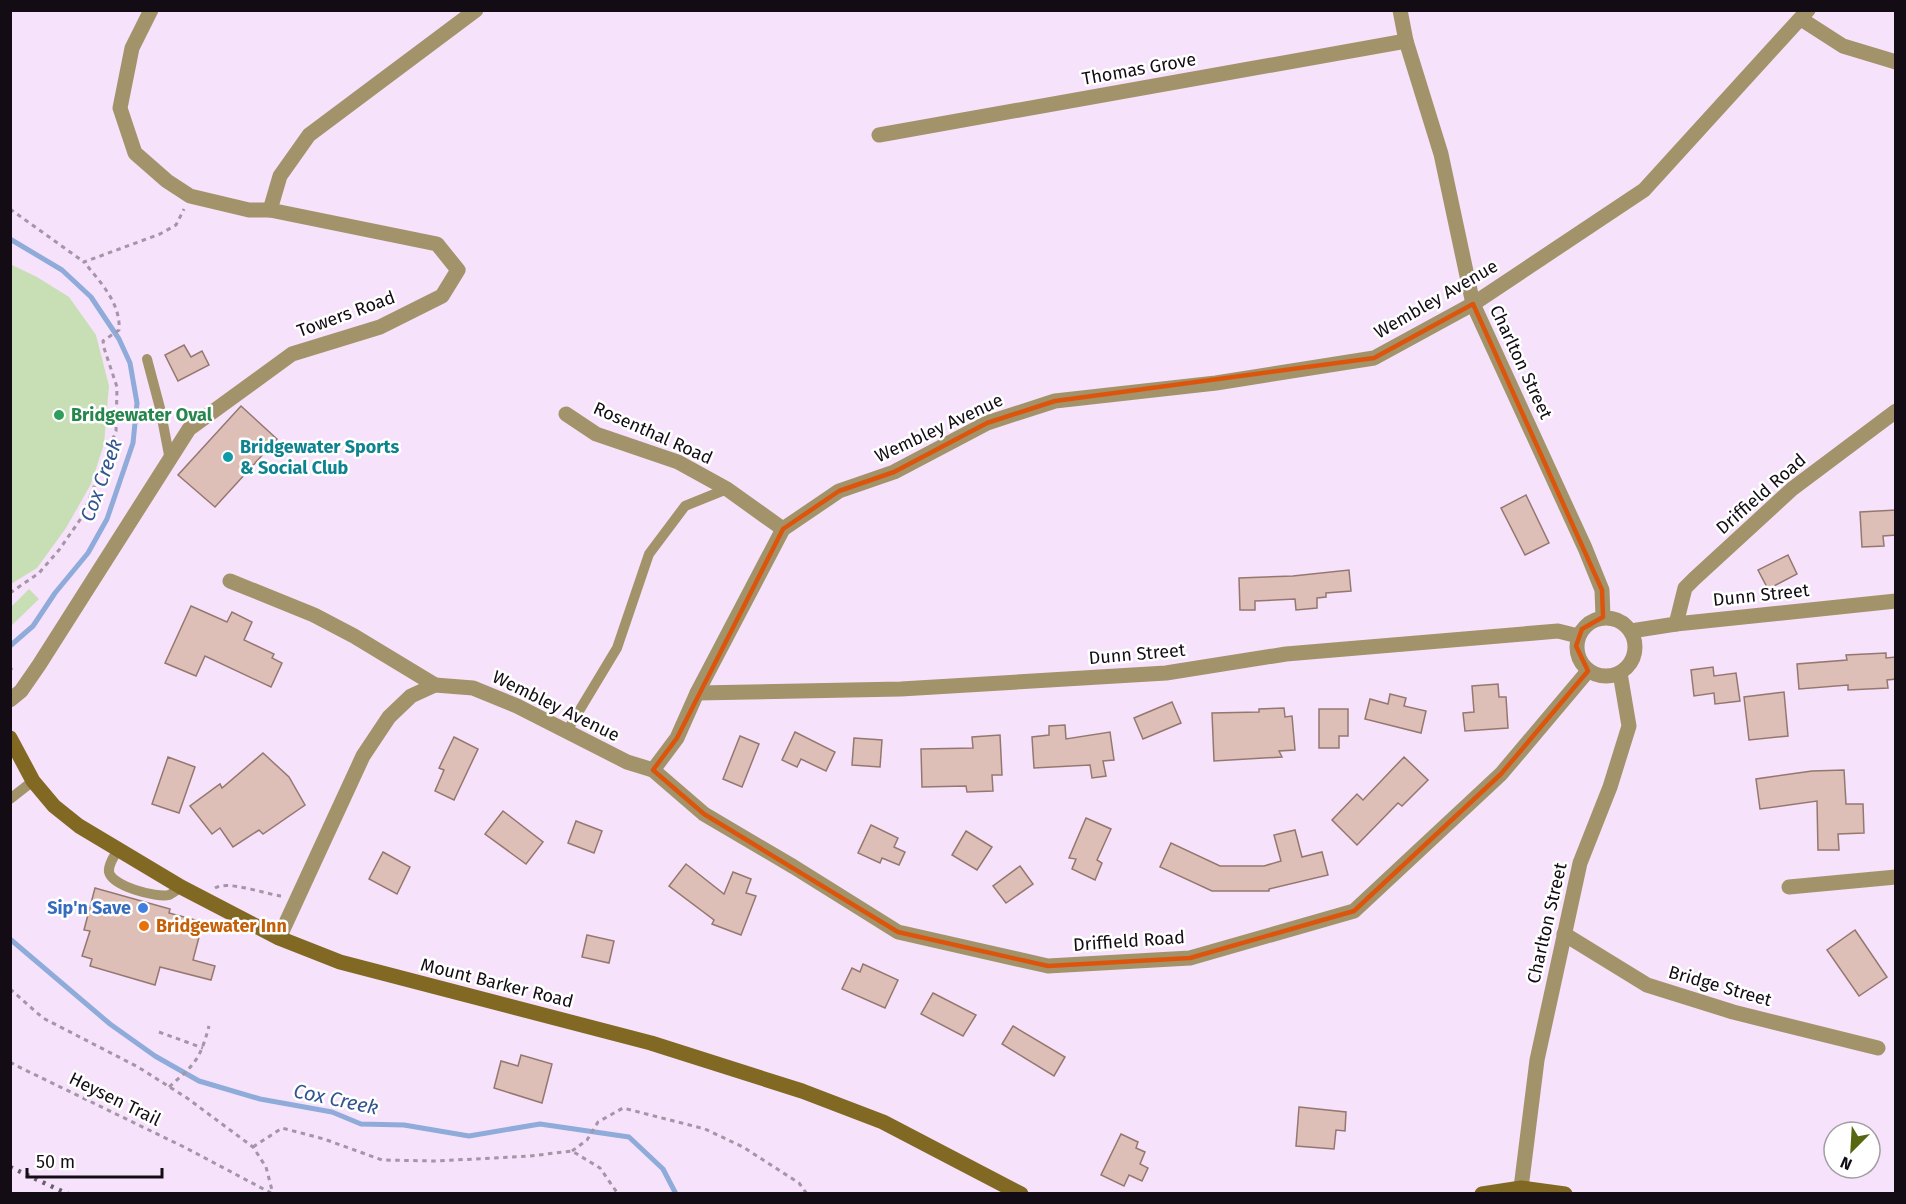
<svg xmlns="http://www.w3.org/2000/svg" width="1906" height="1204" font-family="'Fira Sans',sans-serif">
<style>
.green{fill:#c8dfb5}
.lines{fill:none;stroke-linecap:round;stroke-linejoin:round}
.stream{stroke:#8fabd9;stroke-width:5}
.building{fill:#debfb7;stroke:#947870;stroke-width:1.5}
.path{stroke:#a495a7;stroke-width:3;stroke-dasharray:4.5 4.5;stroke-linecap:butt}
.service{stroke:#a3936a;stroke-width:10}
.minor{stroke:#a3936a;stroke-width:15}
.tertiary{stroke:#a3936a;stroke-width:15}
.secondary{stroke:#816924;stroke-width:15}
.rail{stroke:#6a5e6c;stroke-width:4.5;stroke-dasharray:3 6;stroke-linecap:butt}
.marked{fill:none;stroke:#dd550c;stroke-width:4.5;stroke-linejoin:round}
.leisure-dot{fill:#2e9e5b;stroke:#fff;stroke-width:2}
.culture-dot{fill:#0f9aa8;stroke:#fff;stroke-width:2}
.shop-dot{fill:#3f7fe0;stroke:#fff;stroke-width:2}
.food-dot{fill:#e8710a;stroke:#fff;stroke-width:2}
.labels{text-anchor:middle;dominant-baseline:central;stroke-width:5;stroke-linejoin:round;paint-order:stroke}
.street-label{font-size:18px;fill:#130c14;stroke:#fff}
.leisure-label{font-size:18px;font-weight:bold;fill:#27864d;stroke:#fff;text-anchor:start}
.culture-label{font-size:18px;font-weight:bold;fill:#0d838f;stroke:#fff;text-anchor:start}
.shop-label{font-size:18px;font-weight:bold;fill:#366cbe;stroke:#fff;text-anchor:end}
.food-label{font-size:18px;font-weight:bold;fill:#c56008;stroke:#fff;text-anchor:start}
.water-label{font-size:20px;font-style:italic;fill:#32558f;stroke:#fff}
</style>
<rect width="100%" height="100%" fill="#f6e2fa"/>
<g class="green">
<path d="M10 264 37 277 69 297 96 335 109 386 104 444 91 484 66 528 37 568 11 584Z"/>
<path d="M29 589 39 599 11 626V607Z"/>
</g>
<g class="lines">
<g class="stream">
<path d="M10 239 62 270 91 297 119 339 130 363 137 403 133 443 107 519 88 553 55 593 33 626 10 646"/>
<path d="M10 939 110 1024 155 1056 199 1081 260 1099 332 1112 361 1124 404 1125 469 1136 540 1124 629 1137 663 1169 676 1194"/>
</g>
</g>
<g class="building">
<path d="M184 345 191 357 202 351 209 365 178 381 165 355Z"/>
<path d="M241 406 277 439 215 507 178 475Z"/>
<path d="M1526 495 1549 543 1525 555 1501 508Z"/>
<path d="M1896 510V535L1883 536 1884 546 1862 547 1860 512Z"/>
<path d="M1788 555 1797 574 1768 589 1758 570Z"/>
<path d="M1349 570 1351 591 1326 593V597L1317 598V608L1296 610 1295 599 1255 601V610H1240L1239 578 1293 576Z"/>
<path d="M191 606 227 622 232 612 252 622 244 640 274 654 272 658 282 663 271 687 205 656 196 676 165 663Z"/>
<path d="M1886 653V658L1896 657V679L1887 680 1888 688 1848 690V685L1799 689 1797 664 1847 660 1846 655Z"/>
<path d="M1713 667 1714 676 1736 673 1740 701 1715 704 1714 693 1694 696 1691 670Z"/>
<path d="M1498 684 1499 697H1506L1508 728 1465 731 1463 713 1474 712 1472 686Z"/>
<path d="M1784 692 1788 736 1749 740 1744 697Z"/>
<path d="M1390 694 1406 698 1404 706 1426 711 1421 733 1365 719 1370 699 1388 704Z"/>
<path d="M1172 702 1181 723 1143 739 1134 718Z"/>
<path d="M1284 708 1285 717 1292 716 1295 750 1279 751 1282 757 1214 761 1212 713 1259 712V709Z"/>
<path d="M1319 709H1348V736H1339V748H1319Z"/>
<path d="M1065 725 1066 739 1110 732 1114 760 1103 761 1106 776 1092 778 1090 765 1034 768 1032 737 1049 735V726Z"/>
<path d="M795 732 835 752 826 771 801 759 797 767 782 760Z"/>
<path d="M1000 735 1002 775H992L993 791 967 792 966 786 922 787 921 749 973 748 972 737Z"/>
<path d="M740 736 759 744 742 787 723 779Z"/>
<path d="M454 737 478 749 454 800 435 791 444 770 439 768Z"/>
<path d="M854 738 882 740 880 767 852 765Z"/>
<path d="M263 753 289 777 305 805 263 834 259 830 233 847 220 828 212 834 190 806 220 784 222 788Z"/>
<path d="M168 757 195 767 179 813 152 804Z"/>
<path d="M1404 757 1428 780 1402 806 1398 803 1357 845 1332 820 1357 794 1363 800Z"/>
<path d="M1844 770 1846 804H1863L1864 833 1838 834 1839 850H1818L1817 801 1760 809 1756 779 1812 771Z"/>
<path d="M503 811 543 842 526 864 485 834Z"/>
<path d="M1086 818 1111 829 1097 860 1102 863 1095 880 1072 869 1076 859 1069 858Z"/>
<path d="M576 821 602 831 594 853 568 843Z"/>
<path d="M871 825 898 838 894 847 905 852 899 865 882 858 880 863 858 853Z"/>
<path d="M1295 830 1302 857 1322 852 1328 875 1269 889V891H1212L1160 867 1171 843 1220 866H1264L1281 861 1274 835Z"/>
<path d="M966 831 992 847 977 870 952 855Z"/>
<path d="M383 852 410 867 397 894 369 879Z"/>
<path d="M686 864 724 894 733 872 751 879 746 893 756 896 741 935 712 924 714 920 669 886Z"/>
<path d="M1020 866 1033 884 1006 903 993 886Z"/>
<path d="M95 888 170 909 169 913 203 922 193 960 215 966 211 980 160 967 155 985 90 966 92 959 82 956 90 931 84 930Z"/>
<path d="M1855 930 1887 977 1859 996 1827 950Z"/>
<path d="M587 935 614 941 609 963 582 957Z"/>
<path d="M863 964 898 980 885 1008 842 989 852 968 860 972Z"/>
<path d="M933 993 976 1015 963 1036 921 1014Z"/>
<path d="M1013 1026 1065 1057 1054 1076 1002 1044Z"/>
<path d="M521 1055 552 1064 542 1103 494 1088 501 1061 518 1066Z"/>
<path d="M1299 1107 1346 1112 1345 1131 1336 1130 1334 1149 1296 1146Z"/>
<path d="M1121 1134 1138 1142 1136 1148 1145 1152 1140 1164 1148 1168 1142 1181 1129 1175 1124 1186 1101 1175Z"/>
</g>
<g class="lines">
<g class="path">
<path d="M10 209 84 262"/>
<path d="M10 593 39 573 59 550 82 517 116 431 117 387 104 348 103 341 119 330C121 303 100 282 84 262L160 234 176 225 184 209"/>
<path d="M10 667 12 670"/>
<path d="M215 888C228 880 265 894 281 896"/>
<path d="M10 989 43 1018 138 1067 187 1098 253 1147 266 1167 273 1194"/>
<path d="M159 1032 203 1048"/>
<path d="M10 1062 15 1065 186 1148 271 1193"/>
<path d="M169 1087C195 1064 200 1060 209 1026"/>
<path d="M253 1147 282 1128 324 1139 382 1160 437 1161 530 1156 572 1151 600 1168 618 1194"/>
<path d="M572 1151 587 1140 598 1122 623 1108 705 1129 743 1147 799 1183 807 1194"/>
</g>
<g class="service">
<path d="M147 359 160 408 170 460"/>
<path d="M567 731 617 648 649 554 685 506 727 489"/>
<path d="M10 799 33 781"/>
<path d="M118 850C114 856 108 865 109 872 112 886 156 898 169 895 173 893 177 890 181 887"/>
</g>
<g class="minor">
<path d="M151 10 132 48 120 108 135 153 167 181 190 196 249 210H270"/>
<path d="M1400 10 1406 41 1441 154 1473 304 1585 548 1602 590 1603 617"/>
<path d="M1801 19 1843 46 1896 62"/>
<path d="M879 135 1406 41"/>
<path d="M566 414 596 434 678 462 727 489 783 529"/>
<path d="M230 581 314 615 354 636 435 685"/>
<circle cx="1606" cy="647" r="29"/>
<path d="M1676 624 1685 588 1694 579 1792 489 1896 411"/>
<path d="M1631 631 1676 624 1896 601"/>
<path d="M697 693 901 689 1166 673 1286 654 1558 631 1578 636"/>
<path d="M10 700 21 691 39 665 189 429 292 354 380 327 442 296 458 270 437 244 270 210 280 176 309 135 476 10"/>
<path d="M653 770 704 814 794 867 898 932 1048 966 1190 958 1354 911 1501 774 1588 671"/>
<path d="M1789 887 1896 877"/>
<path d="M1564 934 1647 985 1733 1012 1878 1048"/>
<path d="M1521 1188 1537 1060 1580 863 1610 787 1629 726 1620 673"/>
</g>
<path class="tertiary" d="M279 938 363 756 389 717 411 696 435 685 473 688 517 706 627 762 653 770 677 738 697 693 783 529 839 491 894 472 987 423 1055 401 1216 383 1374 358 1473 304 1644 190 1808 10"/>
<g class="secondary">
<path d="M10 738 33 781 54 806 79 826 181 887 279 938 340 962 651 1043 802 1091 883 1122 1021 1194"/>
<path d="M1482 1194 1521 1188 1565 1194"/>
</g>
<path class="rail" d="M10 1167 68 1194"/>
</g>
<path class="marked" d="M1473 304 1602 590 1603 617 1582 629 1576 646 1588 671 1501 774 1354 911 1190 958 1048 966 898 932 704 814 653 770 677 738 783 529 839 491 894 472 987 423 1055 401 1374 358Z"/>
<circle class="leisure-dot" cx="59" cy="415" r="6"/>
<circle class="culture-dot" cx="228" cy="457" r="6"/>
<circle class="shop-dot" cx="143" cy="908" r="6"/>
<circle class="food-dot" cx="144" cy="926" r="6"/>
<g class="labels">
<g class="street-label">
<text transform="translate(1139 69) rotate(-10)">Thomas Grove</text>
<text transform="translate(1436 299) rotate(-30)">Wembley Avenue</text>
<text transform="translate(346 314) rotate(-20)">Towers Road</text>
<text transform="translate(1521 362) rotate(65)">Charlton Street</text>
<text transform="translate(939 428) rotate(-25)">Wembley Avenue</text>
<text transform="translate(653 433) rotate(24)">Rosenthal Road</text>
<text transform="translate(1761 494) rotate(-41)">Driffield Road</text>
<text transform="translate(1761 595) rotate(-6)">Dunn Street</text>
<text transform="translate(1137 654) rotate(-5)">Dunn Street</text>
<text transform="translate(556 706) rotate(26)">Wembley Avenue</text>
<text transform="translate(1547 923) rotate(-77)">Charlton Street</text>
<text transform="translate(1129 941) rotate(-4)">Driffield Road</text>
<text transform="translate(497 983) rotate(14)">Mount Barker Road</text>
<text transform="translate(1720 986) rotate(16)">Bridge Street</text>
<text transform="translate(115 1099) rotate(26)">Heysen Trail</text>
</g>
<g class="leisure-label">
<text x="71" y="415">Bridgewater Oval</text>
</g>
<g class="culture-label">
<text x="240" y="447">Bridgewater Sports<tspan x="240" dy="21">&amp; Social Club</tspan></text>
</g>
<g class="shop-label">
<text x="131" y="908">Sip'n Save</text>
</g>
<g class="food-label">
<text x="156" y="926">Bridgewater Inn</text>
</g>
<g class="water-label">
<text transform="translate(101 480) rotate(-70)">Cox Creek</text>
<text transform="translate(336 1099) rotate(12)">Cox Creek</text>
</g>
</g>
<rect width="1906" height="1204" fill="none" stroke="#130c14" stroke-width="24"/>
<g transform="translate(1852 1150) rotate(204)"><circle r="28" fill="#ffffff" stroke="#a19ea1" stroke-width="1.5"/>
<path d="M0-4.5L10 22L0 15L-10 22Z" fill="#566710"/>
<text y="-9" font-size="16" font-weight="bold" text-anchor="middle" fill="#130c14">N</text>
</g>
<path d="M27 1168v9h135v-9" fill="none" stroke="#130c14" stroke-width="3"/>
<text x="36" y="1168" font-size="18" fill="#130c14" stroke="#ffffff" stroke-width="4.5" paint-order="stroke">50 m</text>
</svg>
